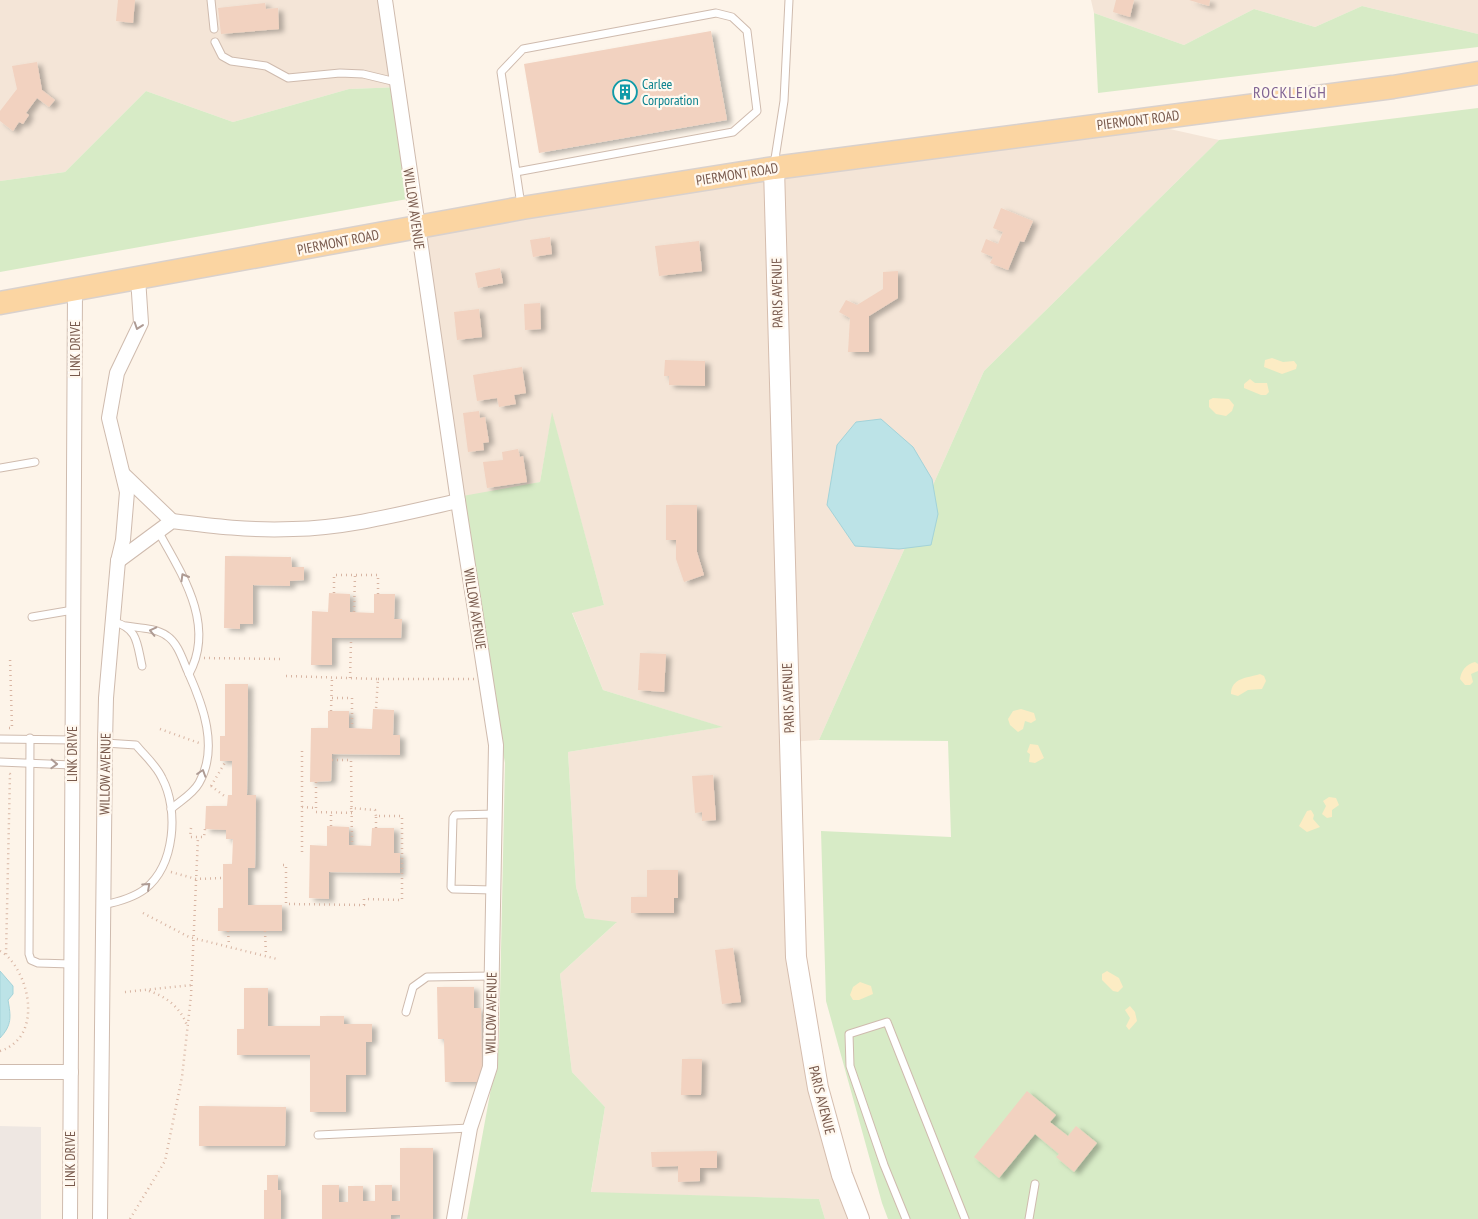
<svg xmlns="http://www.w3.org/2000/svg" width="1478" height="1219" font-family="'PT Sans Narrow',sans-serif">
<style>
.residential{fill:#f4e5d7}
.industrial{fill:#eee7e2}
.green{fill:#d7ebc6}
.sand{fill:#fcecc4}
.water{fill:#bce3e7;stroke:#a3d3d9}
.building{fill:#f2d2c0;filter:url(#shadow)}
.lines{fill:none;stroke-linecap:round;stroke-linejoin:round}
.lane-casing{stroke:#cfbbae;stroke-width:9}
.street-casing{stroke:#cfbbae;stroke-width:16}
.secondary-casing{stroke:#d5bdae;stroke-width:22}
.primary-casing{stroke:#d9d1cd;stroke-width:25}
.path{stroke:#d8b5a3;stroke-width:2.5;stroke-dasharray:1 4;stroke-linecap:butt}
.lane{stroke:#fff;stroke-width:7}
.street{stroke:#fff;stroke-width:14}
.secondary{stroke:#fff;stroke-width:20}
.primary{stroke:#fbd5a2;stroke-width:22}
.oneway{stroke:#ae9b94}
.labels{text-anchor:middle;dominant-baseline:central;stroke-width:4.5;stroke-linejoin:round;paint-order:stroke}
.culture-label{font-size:14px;fill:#0d838f;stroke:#fff8ef;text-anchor:start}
.street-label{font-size:14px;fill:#78594c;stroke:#fff8ef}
.quarter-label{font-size:16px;letter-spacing:1px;fill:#816493;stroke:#fff8ef}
</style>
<defs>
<filter id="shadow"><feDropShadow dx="5" dy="3" stdDeviation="2.5" flood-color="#0004"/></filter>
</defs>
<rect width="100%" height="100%" fill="#fdf4e9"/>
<g class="residential">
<path d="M0 0H389L402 87 349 89 233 122 146 91 65 172 0 181Z"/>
<path d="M1091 0H1478V34L1362 6 1315 27 1254 9 1184 45 1094 13Z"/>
<path d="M1134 121 1219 140 984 371 819 740 789 742 796 957 859 1219H825L819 1199 591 1193 605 1107 572 1072 560 974 616 923 585 918 576 887 568 752 722 727 603 690 572 612 604 605 552 414 540 482 458 501 417 227Z"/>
</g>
<path class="industrial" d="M0 1126 41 1127V1219H0Z"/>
<g class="green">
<path d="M1362 6 1478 34V47L1098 93 1094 13 1184 45 1254 9 1315 27Z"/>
<path d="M402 87 413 198 0 272V181L65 172 146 91 233 122 349 89Z"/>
<path d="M1478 108V1219H888L882 1203 826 1001 821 831 951 837 948 741 819 740 984 371 1219 140Z"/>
<path d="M552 412 604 605 572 613 603 690 723 727 568 752 576 887 585 918 617 922 560 974 572 1072 605 1107 591 1192 819 1199 825 1219H467L499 1045 505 763 457 497 540 482Z"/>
</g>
<g class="sand">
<path d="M1272 358 1283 362 1294 361 1297 365 1296 369 1282 374 1264 367 1265 360Z"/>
<path d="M1250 379 1255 383H1267L1269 392 1266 395H1261L1244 388V384Z"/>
<path d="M1213 398 1229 399 1234 405 1232 411 1226 416 1216 414 1209 407V400Z"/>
<path d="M1475 662 1478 664V671L1471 674 1473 682 1470 685H1465L1460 679C1461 671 1466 664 1475 662Z"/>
<path d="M1260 674 1264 676 1266 681 1262 689 1248 690 1238 696 1231 694C1231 677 1249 678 1260 674Z"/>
<path d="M1021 709 1034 713 1036 720 1031 723 1025 721 1023 729 1018 732 1010 725 1008 719 1013 711Z"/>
<path d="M1030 744 1038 745 1044 758 1035 763 1029 762 1030 754 1027 752Z"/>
<path d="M1329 797 1336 798 1339 805 1332 810V817L1327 818 1322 814 1326 806 1323 801Z"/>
<path d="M1311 810 1314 815 1313 819 1320 827 1307 832 1299 826 1307 811Z"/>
<path d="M1107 971 1119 978 1123 987 1118 992 1113 991 1102 980V974Z"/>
<path d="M860 982 871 986 873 994 859 1000H853L850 995 853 987Z"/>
<path d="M1130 1006 1135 1012 1137 1021 1129 1030 1126 1026 1130 1018 1125 1010Z"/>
</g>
<g class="water">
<path d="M881 419 913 447 932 479 938 514 931 545 899 549 855 546 827 505 837 445 856 422Z"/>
<path d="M0 971 13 986V994L8 1000C11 1017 12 1025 0 1038Z"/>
</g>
<g class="building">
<path d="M118 0H135L133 23 116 21Z"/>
<path d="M1116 0H1134L1130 17 1113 12Z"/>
<path d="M1189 0H1210L1209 6Z"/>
<path d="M265 3 266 9 278 8 279 29 221 34 218 8Z"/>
<path d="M711 31 727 120 539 153 524 64Z"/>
<path d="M37 62 42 90 55 100 49 107 37 98 26 113 29 115 23 124 19 122 13 131 0 121V111L17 89 12 66Z"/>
<path d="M1001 208 1033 221 1024 242 1020 241 1008 270 990 263 993 257 981 252 986 239 998 244 1003 232 993 228Z"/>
<path d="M550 237 552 254 533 257 530 240Z"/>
<path d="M699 241 702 271 659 276 655 246Z"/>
<path d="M500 268 503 283 478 288 475 273Z"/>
<path d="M898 271V298L869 316V352H848L850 318 839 312 846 300 857 305 883 289V272Z"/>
<path d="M540 303 541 329 525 330 524 304Z"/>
<path d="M479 309 482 337 457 340 454 312Z"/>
<path d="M665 360 705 361V386L669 385V376H664Z"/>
<path d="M522 367 526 393 514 395 516 404 499 407 497 398 477 401 473 375Z"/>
<path d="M479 411 480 418 485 417 489 442 483 443 484 450 468 452 463 413Z"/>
<path d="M518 449 520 457 523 456 527 482 487 488 483 462 503 460 502 452Z"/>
<path d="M666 505H697V552L704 575 684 582 676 559V540H666Z"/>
<path d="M225 556 291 557 292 567H304V580L290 581V586L253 585V624H240V629L224 628Z"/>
<path d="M329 593 350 594V612L374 613V594H395L394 619H402L401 638H332V665H311L312 611 328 612Z"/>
<path d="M640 653 666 654 664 692 638 690Z"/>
<path d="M225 684H248L247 795H256L255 868H248V905H282V931H218V908H223V864H232L233 839H226V830L205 829 206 806H227L228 795H232V761H220V736H225Z"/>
<path d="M373 709 394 710 393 735H400V755L332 754 331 781 310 782 311 728H328V711H349V728L372 729Z"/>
<path d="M713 775 716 820 702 821V812L695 813 692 776Z"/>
<path d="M327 826 349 827V845L371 846 372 828H394V853H400V873L329 872V899L309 898 310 845 327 846Z"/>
<path d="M647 870H678V898H674V913H631V897H647Z"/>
<path d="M733 948 741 1002 722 1004 715 950Z"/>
<path d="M437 987H474V1008H481L482 1082H445L444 1039H438Z"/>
<path d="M244 988H268V1026H320V1016H344V1024H372V1042H366V1075H346V1112H310V1055H237V1029H244Z"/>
<path d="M682 1059H702L701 1095H681Z"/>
<path d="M1027 1091 1056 1115 1050 1122 1068 1136 1076 1126 1097 1143 1074 1172 1056 1157 1059 1154 1035 1134 999 1178 974 1157Z"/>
<path d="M199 1106 286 1107 285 1146H199Z"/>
<path d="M400 1148H433V1219H400V1215H391V1219H322V1185H339V1202H348V1186H363V1201H375V1185H392V1201H400Z"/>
<path d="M717 1151V1168H700V1181L678 1182V1166L652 1167 651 1152Z"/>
<path d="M267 1175H278V1190H281V1219H264V1190H267Z"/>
</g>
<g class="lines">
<g class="lane-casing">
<g id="lane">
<path d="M211 0 214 29"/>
<path d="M215 42 222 56 231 61 266 66 288 78 340 73 363 74 396 82"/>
<path d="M774 165 784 101 789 0"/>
<path d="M516 172 733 132 757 111 747 31 732 17 716 13 523 49 501 72 521 205"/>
<path d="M0 468 35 462"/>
<path d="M158 531C182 574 216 625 189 674"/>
<path d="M32 617 73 610"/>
<path d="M114 622C138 628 137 644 142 666"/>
<path d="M126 626C139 628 156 628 167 636 178 643 183 661 188 672 203 705 219 748 199 783 193 794 180 801 171 809"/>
<path d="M30 738 29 954 31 960 38 963 71 964"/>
<path d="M0 739 73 740"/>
<path d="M0 762 72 765"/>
<path d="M493 890 453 889 451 887 453 818 455 815 495 814"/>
<path d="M103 905C118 902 133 898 145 889 175 865 179 810 162 778 156 765 145 756 136 745L105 743"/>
<path d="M406 1012 413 987 427 977 492 976"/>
<path d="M318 1135 470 1128"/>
<path d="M906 1219 884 1165 850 1066 849 1034 887 1022 965 1219"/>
<path d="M1029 1219 1035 1184"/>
</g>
</g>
<g class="street-casing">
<g id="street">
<path d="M385 0 458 501 496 745 490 1067 470 1128 454 1219"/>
<path d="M124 475 172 521"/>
<path d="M118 561 172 521C212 526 252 531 293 529 348 528 404 513 458 501"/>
<path d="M0 1072H71"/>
<path d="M70 1219 75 290"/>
<path d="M100 1219 105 743 106 698 118 561 123 540 127 492 109 418 117 373 141 323 138 278"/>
</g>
</g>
<g class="secondary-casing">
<path id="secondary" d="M774 168 796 957 818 1088 842 1175 859 1219"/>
</g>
<g class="primary-casing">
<path id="primary" d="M0 303 522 208 774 168 1393 87 1478 73"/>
</g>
<g class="path">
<path d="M334 593V575H378V594"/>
<path d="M354 612 355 575"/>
<path d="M204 658 280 659"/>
<path d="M286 676 378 679 376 709"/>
<path d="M350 678 351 642"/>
<path d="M378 679H474"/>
<path d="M332 698H352V728"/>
<path d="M331 711 332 677"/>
<path d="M9 728H12L10 658"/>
<path d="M160 729 199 743"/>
<path d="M332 760H351L352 845"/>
<path d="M316 782V812L352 813 351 808 375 810 376 816"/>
<path d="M211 786 226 761"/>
<path d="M211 786 227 798"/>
<path d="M302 807 316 808"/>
<path d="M331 826V813"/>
<path d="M191 828 190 837H204L205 829"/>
<path d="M302 852V748"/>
<path d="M283 865H286V904L364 905V899L402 900V816H376V828"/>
<path d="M171 872 196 879 223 878"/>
<path d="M143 913 189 937 277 959"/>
<path d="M228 931 229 946"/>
<path d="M265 931 266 956"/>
<path d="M0 951 6 955"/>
<path d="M149 991C166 996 182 1009 187 1026"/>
<path d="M125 992 192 985"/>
<path d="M0 1051C42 1038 31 978 6 955L10 774 8 773"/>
<path d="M130 1219 165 1161 182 1077 191 996 198 837"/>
</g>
<use href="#lane" class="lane"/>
<use href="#street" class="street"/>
<use href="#secondary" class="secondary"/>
<use href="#primary" class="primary"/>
</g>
<defs><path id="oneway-chevron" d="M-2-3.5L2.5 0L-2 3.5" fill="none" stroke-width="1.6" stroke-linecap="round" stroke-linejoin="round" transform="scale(1.25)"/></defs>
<g class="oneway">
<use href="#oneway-chevron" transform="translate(138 326) rotate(109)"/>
<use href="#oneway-chevron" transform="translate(184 577) rotate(-120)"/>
<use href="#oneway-chevron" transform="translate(153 631) rotate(-167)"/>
<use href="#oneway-chevron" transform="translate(54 764) rotate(2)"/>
<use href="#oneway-chevron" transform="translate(202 773) rotate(-72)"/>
<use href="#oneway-chevron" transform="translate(147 886) rotate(-42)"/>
</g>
<defs>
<g id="building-ring" transform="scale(1.25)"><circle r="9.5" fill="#fff8ef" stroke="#0f9aa8" stroke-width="1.5"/><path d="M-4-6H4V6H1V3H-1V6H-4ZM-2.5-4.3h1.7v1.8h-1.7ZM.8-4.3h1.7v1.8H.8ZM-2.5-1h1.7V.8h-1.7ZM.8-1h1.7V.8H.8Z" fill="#0f9aa8"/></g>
</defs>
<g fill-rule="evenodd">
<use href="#building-ring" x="625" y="92"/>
</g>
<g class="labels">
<g class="culture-label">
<text x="642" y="84">Carlee<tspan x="642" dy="16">Corporation</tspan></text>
</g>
<g class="street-label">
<text transform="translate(1138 120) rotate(-7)">PIERMONT ROAD</text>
<text transform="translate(737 174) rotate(-9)">PIERMONT ROAD</text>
<text transform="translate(414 209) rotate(82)">WILLOW AVENUE</text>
<text transform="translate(338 242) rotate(-11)">PIERMONT ROAD</text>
<text transform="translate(777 293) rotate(-91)">PARIS AVENUE</text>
<text transform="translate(75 349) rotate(-90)">LINK DRIVE</text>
<text transform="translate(475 609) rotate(81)">WILLOW AVENUE</text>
<text transform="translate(788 698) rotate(-92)">PARIS AVENUE</text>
<text transform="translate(72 754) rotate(-90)">LINK DRIVE</text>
<text transform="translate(105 774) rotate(-89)">WILLOW AVENUE</text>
<text transform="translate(491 1013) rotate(-89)">WILLOW AVENUE</text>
<text transform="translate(822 1100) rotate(76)">PARIS AVENUE</text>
<text transform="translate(70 1159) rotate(-90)">LINK DRIVE</text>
</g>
<g class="quarter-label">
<text x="1290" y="92">ROCKLEIGH</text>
</g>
</g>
</svg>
